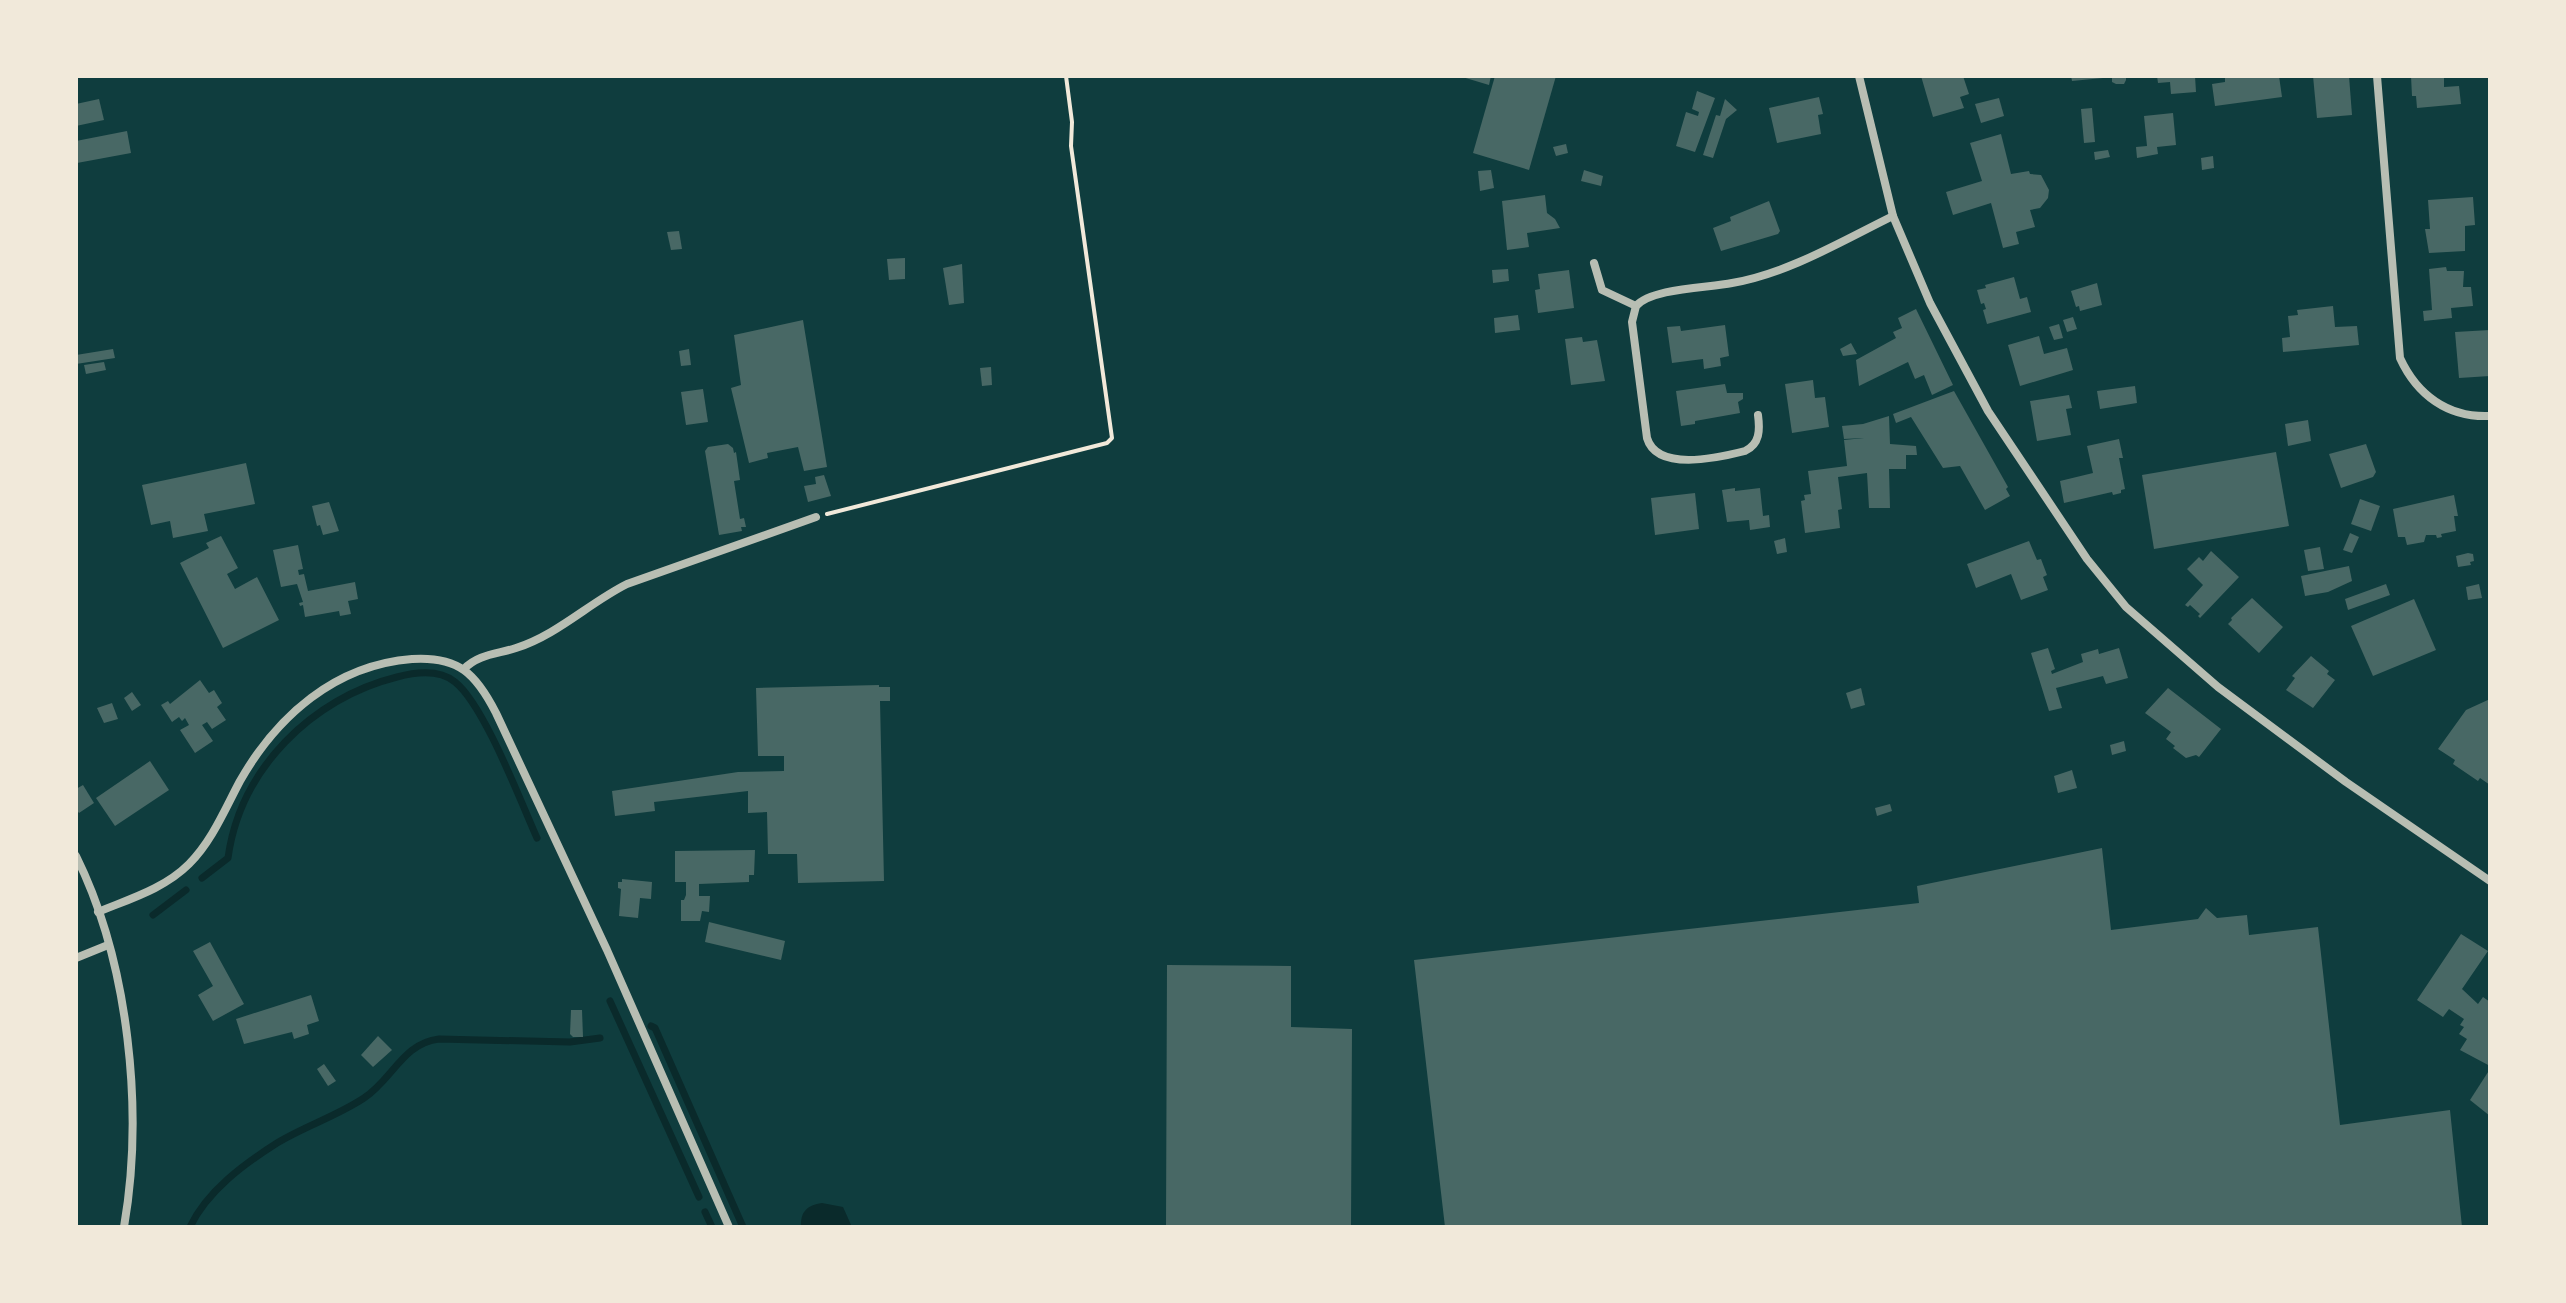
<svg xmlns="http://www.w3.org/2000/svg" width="2566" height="1303" font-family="Signika,sans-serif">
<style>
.water{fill:#0a2a2b}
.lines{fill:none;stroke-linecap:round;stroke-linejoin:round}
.stream{stroke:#0a2a2b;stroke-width:7}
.building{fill:#486865}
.path{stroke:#f1e9da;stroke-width:4}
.minor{stroke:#b8beb3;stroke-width:8}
</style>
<rect width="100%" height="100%" fill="#0f3d3e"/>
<path class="water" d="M822 1203 843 1207 852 1227H801C800 1212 807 1205 822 1203Z"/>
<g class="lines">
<g class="stream">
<path d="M202 878 228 858C240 769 312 698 397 677 416 672 439 669 455 682 484 705 520 800 537 838"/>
<path d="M153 915 186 890"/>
<path d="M610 1001 699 1197"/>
<path d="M651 1026 655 1028 743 1227"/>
<path d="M705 1212 712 1227"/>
<path d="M190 1227C207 1191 244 1164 277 1143 305 1126 337 1116 364 1098 392 1080 403 1043 439 1039L570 1042 600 1038"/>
</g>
</g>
<g class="building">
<path d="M1459 76H1491L1489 85Z"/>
<path d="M1495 76H1556L1529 170 1473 153Z"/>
<path d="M1921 76H1963L1969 94 1960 97 1964 108 1933 117Z"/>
<path d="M2071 76H2103V78L2072 81Z"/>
<path d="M2112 76H2126V80L2124 84H2116L2112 82Z"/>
<path d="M2157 76H2195L2196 92 2171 94 2170 82 2158 83Z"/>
<path d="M2225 76H2279L2282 97 2215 106 2212 84 2225 82Z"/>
<path d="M2313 76H2349L2352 115 2317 118Z"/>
<path d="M2411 76H2444V87L2459 86 2461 104 2417 108 2416 96H2412Z"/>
<path d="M1697 91 1715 98 1695 152 1676 146 1686 112 1698 116 1699 112 1692 109Z"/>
<path d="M1819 97 1823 114 1818 115 1821 134 1777 143 1769 108Z"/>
<path d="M1999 98 2004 116 1981 123 1975 104Z"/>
<path d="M99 99 104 120 76 126V104Z"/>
<path d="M1725 99 1737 110 1726 119 1713 158 1703 155 1716 115 1720 116Z"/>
<path d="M2092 108 2095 142 2084 143 2081 109Z"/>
<path d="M2173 113 2176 145 2157 147 2158 154 2137 158 2136 147 2147 146 2144 116Z"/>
<path d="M127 131 131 153 77 163 76 141Z"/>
<path d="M2001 134 2011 174 2029 171 2030 174 2041 175 2049 190 2048 198 2040 208 2030 210 2035 227 2016 232 2019 244 2003 248 1991 203 1953 215 1946 192 1982 181 1970 143Z"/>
<path d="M1566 144 1568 153 1556 156 1553 147Z"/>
<path d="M2108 150 2110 157 2095 160 2094 152Z"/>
<path d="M2213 156 2214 168 2202 170 2201 158Z"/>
<path d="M1491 170 1494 188 1480 191 1478 171Z"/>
<path d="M1584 170 1603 176 1601 186 1581 181Z"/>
<path d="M1545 195 1547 213 1555 219 1560 228 1527 233 1529 247 1507 250 1502 201Z"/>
<path d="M2473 197 2475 225 2465 226V251L2429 253 2425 229H2430L2428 200Z"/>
<path d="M1769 201 1780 231 1778 234 1721 251 1713 228 1731 221 1730 217Z"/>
<path d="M679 231 682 249 671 250 667 232Z"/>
<path d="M905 258V279L889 280 887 259Z"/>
<path d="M962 264 964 303 949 305 943 268Z"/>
<path d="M2446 267 2447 271H2464L2463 287H2471L2473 306 2451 308 2452 318 2424 321 2423 311 2432 310 2429 269Z"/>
<path d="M1508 269 1509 281 1493 283 1492 270Z"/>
<path d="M1569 270 1574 308 1538 313 1535 290 1540 289 1538 274Z"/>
<path d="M2014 277 2020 299 2027 297 2031 312 1987 324 1983 310 1986 309 1984 303 1981 304 1977 290 1986 288 1985 285Z"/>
<path d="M2097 283 2102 305 2080 311 2079 306 2076 307 2071 291Z"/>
<path d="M2333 306 2335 327 2357 326 2359 345 2283 352 2282 338 2290 337 2288 316 2298 315 2297 310Z"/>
<path d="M1916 309 1953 385 1932 395 1924 375 1915 379 1908 362 1859 386 1856 360 1896 338 1893 332 1902 328 1898 318Z"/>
<path d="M1518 315 1520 330 1495 333 1494 318Z"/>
<path d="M2073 317 2077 329 2067 332 2063 320Z"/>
<path d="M803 320 827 467 804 471 798 447 767 453 768 458 749 463 731 388 741 385 734 335Z"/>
<path d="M2059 324 2063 338 2054 340 2049 327Z"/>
<path d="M1725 325 1729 356 1720 358 1721 366 1704 369 1703 359 1672 363 1667 327 1680 326 1681 331Z"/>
<path d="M2490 330V376L2459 378 2455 332Z"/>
<path d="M2039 336 2044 354 2067 348 2073 370 2020 386 2008 345Z"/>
<path d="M1582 337 1583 342 1597 340 1605 381 1571 385 1565 339Z"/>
<path d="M1851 343 1857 354 1843 356 1840 349Z"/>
<path d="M113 349 115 358 76 364V355Z"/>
<path d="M689 349 691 365 681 366 679 351Z"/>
<path d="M104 362 106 370 86 374 84 365Z"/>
<path d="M991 367 992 385 982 386 980 368Z"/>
<path d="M1813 380 1815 398 1825 397 1829 427 1792 433 1785 384Z"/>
<path d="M1725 384 1727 393H1743V399L1738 402 1740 413 1695 421V424L1681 426 1676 391Z"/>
<path d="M2135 386 2137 403 2100 409 2097 391Z"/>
<path d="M703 389 708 422 686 425 681 392Z"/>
<path d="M1954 391 2008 487 2006 489 2010 496 1985 510 1960 466 1943 468 1911 417 1896 423 1893 414Z"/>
<path d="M2069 395 2072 408 2066 409 2071 435 2037 441 2030 401Z"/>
<path d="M1889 416 1890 444 1916 446 1917 455H1906V469H1889L1890 508H1869L1867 473 1838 477 1842 509 1838 510 1840 528 1805 533 1801 501 1805 500 1804 495 1811 494 1808 471 1847 466 1844 440 1864 438 1844 439 1842 426 1863 424Z"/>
<path d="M2308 420 2311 441 2288 446 2285 424Z"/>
<path d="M2119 439 2123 458H2119L2125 489 2121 490V493L2113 495 2112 492 2064 503 2060 481 2093 473 2087 446Z"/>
<path d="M728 444 733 448 734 453 736 452 740 480 734 481 740 519 744 518 746 527H741L742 531 719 535 705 451 708 447Z"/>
<path d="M2366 444 2376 472 2373 477 2341 488 2329 454Z"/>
<path d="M2276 452 2289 526 2154 549 2142 475Z"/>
<path d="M246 463 255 504 204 514 208 531 173 538 170 521 151 525 142 485Z"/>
<path d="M824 475 831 496 808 502 804 486 816 484 815 477Z"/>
<path d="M1735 488V491L1760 488 1763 516 1769 515 1770 527 1750 530 1749 520 1727 522 1722 490Z"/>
<path d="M1695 493 1699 529 1655 535 1651 498Z"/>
<path d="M2454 495 2458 516H2454L2456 531 2441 534 2442 537 2437 538 2436 535H2426L2424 542 2407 545 2405 537H2398L2393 509Z"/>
<path d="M2360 499 2380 506 2371 531 2351 524Z"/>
<path d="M329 502 339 531 323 535 320 525 317 526 312 506Z"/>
<path d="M2350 533 2359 537 2352 553 2343 550Z"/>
<path d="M221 536 238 568 227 574 235 589 257 577 279 620 223 648 180 563 209 548 206 543Z"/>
<path d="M1785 538 1787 552 1777 554 1774 541Z"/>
<path d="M2029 541 2037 560 2041 559 2047 575 2043 577 2048 590 2021 600 2011 574 1976 588 1967 564Z"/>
<path d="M298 545 303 569 298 570 299 575 304 574 308 591 355 582 358 599 348 601 351 614 340 616 339 611 305 617 303 605 300 606 299 603 303 602 297 584 281 587 273 550Z"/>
<path d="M2320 547 2324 569 2308 571 2304 550Z"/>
<path d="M2211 551 2239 577 2200 618 2198 616 2200 614 2190 605 2188 607 2185 605 2203 585 2187 569 2199 557 2203 561Z"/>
<path d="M2468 553 2473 554 2474 561 2470 562 2471 565 2458 567 2456 556Z"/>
<path d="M2349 566 2352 581 2328 592 2305 596 2301 576Z"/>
<path d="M2386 584 2390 595 2348 610 2345 599Z"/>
<path d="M2479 584 2482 598 2468 600 2466 587Z"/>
<path d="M2252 598 2283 627 2259 653 2228 624 2232 620 2231 618Z"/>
<path d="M2414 599 2436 650 2373 676 2351 626Z"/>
<path d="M2048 648 2055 669 2051 671 2052 674 2083 662 2081 654 2098 649 2099 654 2119 648 2128 678 2106 684 2103 676 2056 688 2062 708 2049 711 2031 653Z"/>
<path d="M2311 656 2329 671 2327 674 2335 680 2313 708 2286 690 2295 678 2292 676Z"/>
<path d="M200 680 209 693 214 690 222 703 217 707 226 720 212 729 207 722 202 725 213 741 195 753 180 730 189 725 185 718 182 721 179 717 172 722 161 705 168 701 170 704Z"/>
<path d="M879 685V687H890V701H880L884 881 798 883 797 854H768L767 812 748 813V791L654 802 655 811 615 816 612 791 738 772 784 771V756H758L756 688Z"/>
<path d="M1861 688 1865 705 1851 709 1846 693Z"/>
<path d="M2168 688 2221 729 2199 757 2196 755 2186 758 2173 748 2175 746 2166 739 2171 732 2145 713Z"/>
<path d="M132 692 141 705 132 711 124 698Z"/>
<path d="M2490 699V785L2480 778 2478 781 2453 764 2455 760 2438 749 2466 710Z"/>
<path d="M112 703 118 719 104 723 97 708Z"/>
<path d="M2124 741 2126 751 2112 755 2110 745Z"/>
<path d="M150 761 169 790 115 826 96 798Z"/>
<path d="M2072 770 2077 788 2058 793 2054 776Z"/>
<path d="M83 785 94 803 79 813 76 809V789Z"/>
<path d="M1890 804 1892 811 1877 816 1875 808Z"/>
<path d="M2102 848 2111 930 2198 919 2206 908 2217 918 2247 915 2249 935 2318 927 2340 1125 2450 1110 2462 1227H1445L1414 960 1919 903 1917 886Z"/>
<path d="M755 850 754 875H749V882L699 884V896H710L709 912 702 911 700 921H681V900H684L686 895V882H675V851Z"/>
<path d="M622 879 652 882 651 899 640 898 638 918 619 916 621 889 618 888V882H622Z"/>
<path d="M709 922 785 941 781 960 705 942Z"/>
<path d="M2461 934 2488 951 2462 989 2478 1004 2483 997 2490 1002V1066L2460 1050 2467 1039 2459 1034 2464 1027 2460 1025 2464 1019 2449 1009 2443 1017 2417 1000Z"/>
<path d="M210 942 244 1004 213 1021 198 995 213 986 193 951Z"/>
<path d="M1167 965 1291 966V1027L1352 1029 1351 1227H1166Z"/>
<path d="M311 995 319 1021 307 1025 309 1034 294 1039 292 1032 244 1044 236 1019Z"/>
<path d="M571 1010H582L583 1037H573L570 1034Z"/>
<path d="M378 1036 392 1050 373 1067 361 1055Z"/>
<path d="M324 1064 336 1081 328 1086 317 1069Z"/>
<path d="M2490 1069V1116L2470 1100Z"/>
</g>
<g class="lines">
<path class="path" d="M827 514 1107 443 1112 438 1071 146 1072 122 1066 76"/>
<g class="minor">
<path d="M1859 76 1893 216 1930 303 1988 411 2087 559 2126 607 2218 687 2346 782 2490 881"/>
<path d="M2377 76 2400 358C2417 395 2448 418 2490 416"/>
<path d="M1594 263 1602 290 1636 306"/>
<path d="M1758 415C1760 430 1760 444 1745 451 1718 458 1657 472 1647 438L1632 322 1636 306C1652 288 1707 288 1732 283 1789 273 1842 241 1893 216"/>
<path d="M464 669C478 654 498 654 516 648 557 635 589 603 627 584L816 517"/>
<path d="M76 856C129 963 144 1111 124 1227"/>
<path d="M98 912C129 899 164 889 189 864 212 841 225 809 240 781 277 716 335 665 412 659 459 656 476 674 496 713L607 950 729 1227"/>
<path d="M76 958 108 945"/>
</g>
</g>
<rect width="2566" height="1303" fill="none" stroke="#f1e9da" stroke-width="156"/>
</svg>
